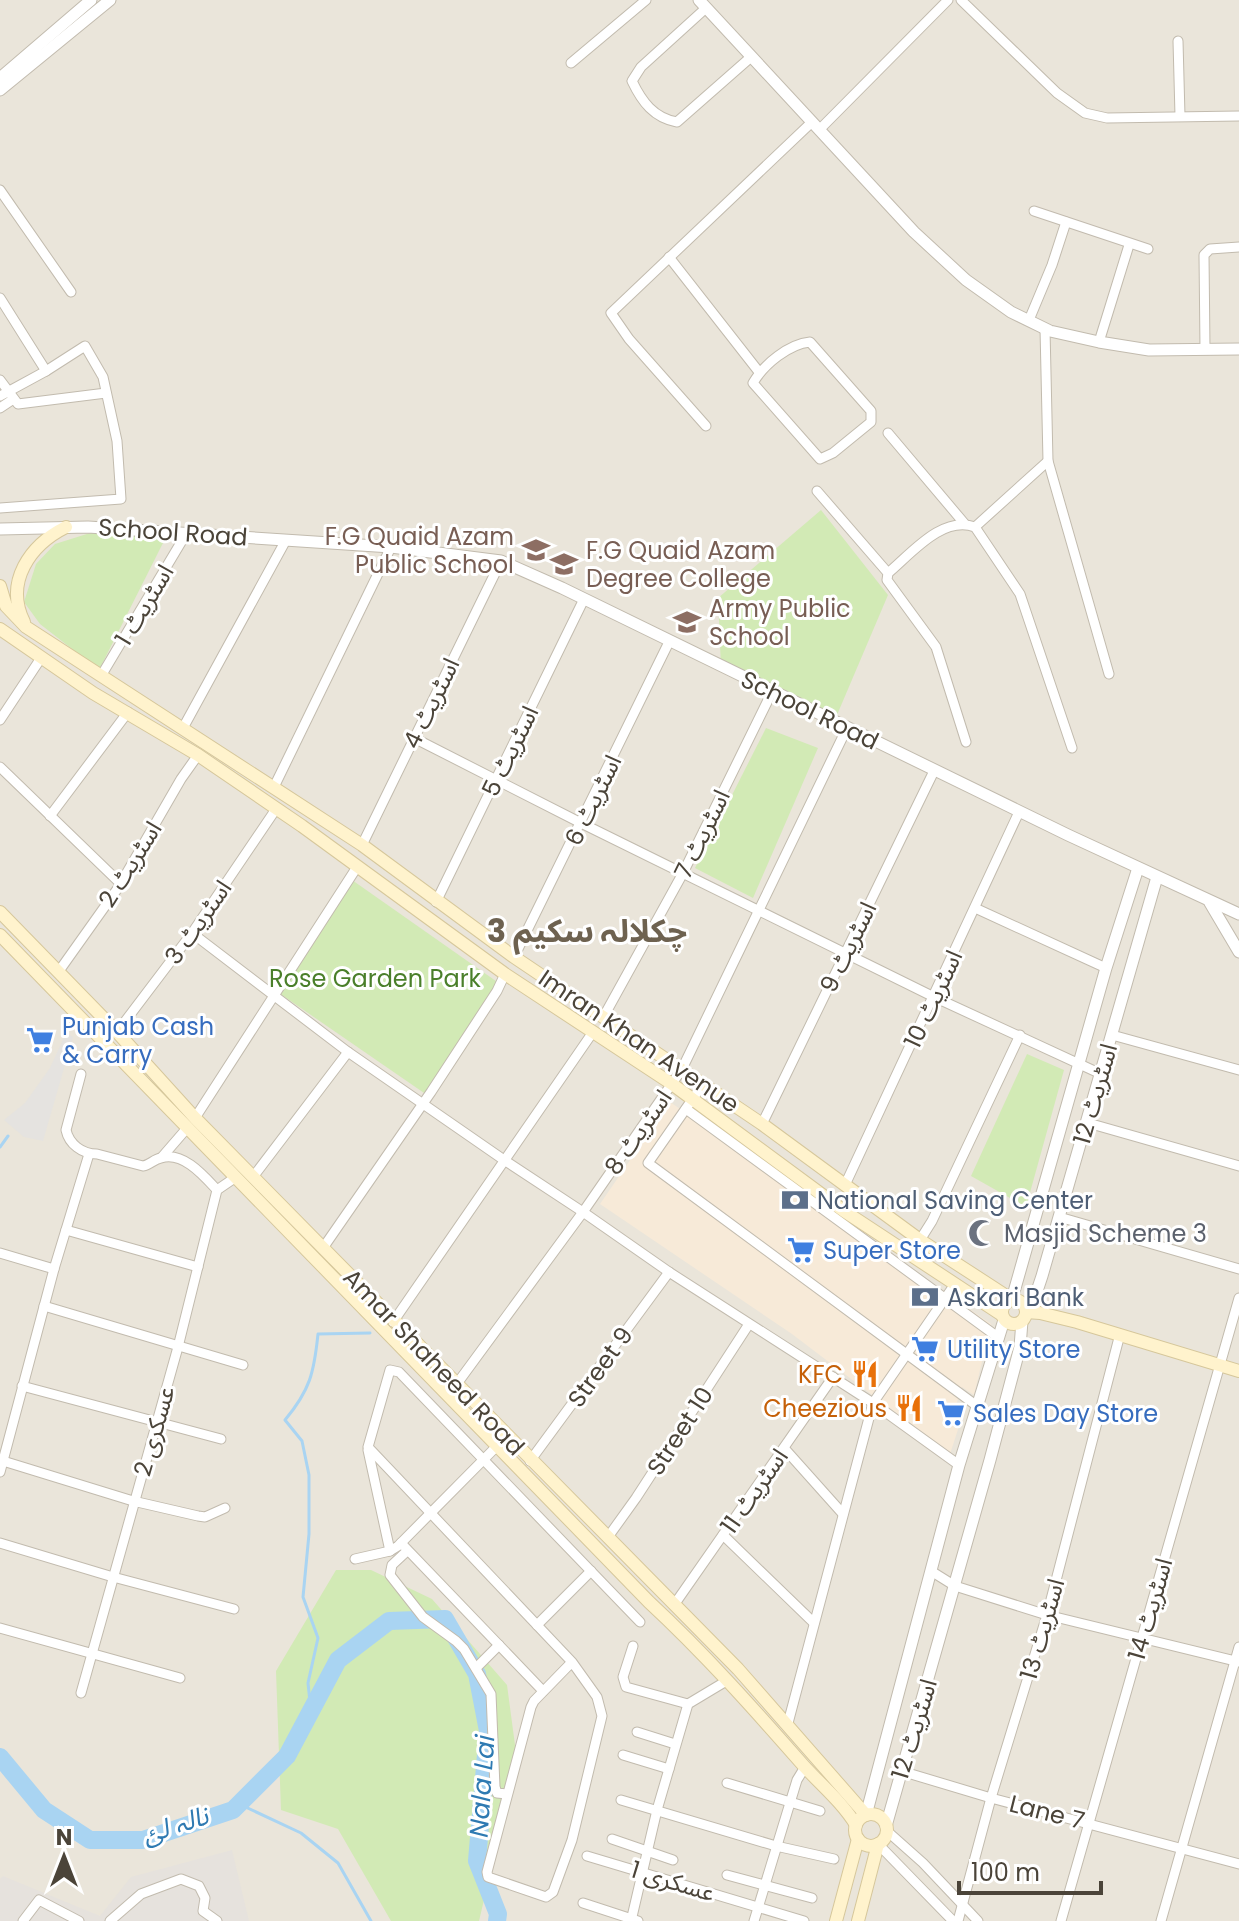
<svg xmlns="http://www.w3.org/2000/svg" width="1239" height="1921" font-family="Poppins,'Noto Sans Arabic',sans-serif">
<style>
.residential{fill:#eae5da}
.commercial{fill:#f7ead8}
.industrial{fill:#e6e2dd}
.green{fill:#d2eab5}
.parking{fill:#e5e3e0}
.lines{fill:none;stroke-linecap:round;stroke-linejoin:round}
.stream{stroke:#a9d4f2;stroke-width:3}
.river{stroke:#a9d4f2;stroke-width:18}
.minor-casing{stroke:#c2bbae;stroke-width:11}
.tertiary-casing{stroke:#c2bbae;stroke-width:13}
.secondary-casing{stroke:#d6c79b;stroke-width:14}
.minor{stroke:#fff;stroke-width:9}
.tertiary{stroke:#fff;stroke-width:11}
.secondary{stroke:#fff3cd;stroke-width:12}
.labels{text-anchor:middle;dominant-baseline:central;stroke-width:6;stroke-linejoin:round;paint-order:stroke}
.street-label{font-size:24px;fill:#4b4439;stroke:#fff}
.education-label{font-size:24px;fill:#785e54;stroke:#fff;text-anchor:start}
.park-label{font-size:24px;fill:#4a7f2a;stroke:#fff}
.shop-label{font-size:24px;fill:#366cbe;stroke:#fff;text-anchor:start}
.service-label{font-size:24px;fill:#4e5e75;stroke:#fff;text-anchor:start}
.worship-label{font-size:24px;fill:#5b616d;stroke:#fff;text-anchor:start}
.food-label{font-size:24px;fill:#c56008;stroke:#fff;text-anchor:end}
.water-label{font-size:26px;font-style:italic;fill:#2e7ab2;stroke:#fff}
.district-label{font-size:32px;font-weight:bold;fill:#6e6250;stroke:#fff}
</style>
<rect width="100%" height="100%" fill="#f6f3ec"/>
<rect class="residential" x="0" y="0" width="1239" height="1921"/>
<path class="commercial" d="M670 1102 991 1324 974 1395 962 1387 956 1405 964 1411 950 1454 792 1334 600 1204Z"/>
<path class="industrial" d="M232 1850 249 1921H0V1879L3 1876 100 1916 131 1877Z"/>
<g class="green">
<path d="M821 510 888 595 834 722 721 667 718 598Z"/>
<path d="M106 528 166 537 99 670 40 624 24 602 36 564 55 544Z"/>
<path d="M766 728 818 748 753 898 695 868Z"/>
<path d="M352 880 503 986 427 1095 279 993Z"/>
<path d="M1027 1054 1064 1070 1026 1207 971 1176Z"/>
<path d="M336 1570H371L432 1599 507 1685 517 1760 479 1921H391L338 1829 281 1810 276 1671Z"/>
</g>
<path class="parking" d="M66 1033 73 1037 43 1141 24 1137 4 1120 25 1103 50 1068Z"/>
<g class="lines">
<g class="stream">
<path d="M0 1147 8 1136"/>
<path d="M311 1711 308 1683 318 1638 303 1597 309 1534V1475L302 1441 285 1420C310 1390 314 1373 318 1334L370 1333"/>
<path d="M239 1804 301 1833 338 1863 371 1921"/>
</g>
<path class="river" d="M0 1757 44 1810 90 1840H143L233 1810 287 1756 338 1660 389 1621 445 1619 477 1674 488 1731 477 1861 498 1914 497 1921"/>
<g class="minor-casing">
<g id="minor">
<path d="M961 0 1057 93 1085 113 1107 118 1239 116"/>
<path d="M706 8 641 67 632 81C642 102 654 118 677 122L751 57"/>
<path d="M1178 41 1180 116"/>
<path d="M571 63 646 0"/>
<path d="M819 130 948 0"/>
<path d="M0 190 71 292"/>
<path d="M1034 211 1148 249"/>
<path d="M669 257 759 372"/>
<path d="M0 298 46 371"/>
<path d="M1029 320 1052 265 1066 222"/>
<path d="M1045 329 1048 461 1109 674"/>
<path d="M810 342 871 411V422L833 453 820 459 753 383C764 364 789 344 810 342Z"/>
<path d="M1099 342 1129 245"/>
<path d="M1205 349 1204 255 1210 249 1239 247"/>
<path d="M0 380 18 404 106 393"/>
<path d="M0 396 46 371 85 346 103 377 117 441 121 499 0 508"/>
<path d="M0 408 12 400"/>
<path d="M706 426 629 339 611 313 812 122"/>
<path d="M888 433 964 523"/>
<path d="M817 491 888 573 887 580 936 647 966 742"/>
<path d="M975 527 1048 461"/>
<path d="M888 573C911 554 942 515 975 527L1020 594 1072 748"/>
<path d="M101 676 186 534"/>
<path d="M0 720 41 658"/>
<path d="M183 728 286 540"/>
<path d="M414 738 581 823 934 997 1101 1074"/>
<path d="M0 767 120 883"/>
<path d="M274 787 391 547"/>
<path d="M50 816 128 712"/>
<path d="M362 845 501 561"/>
<path d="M436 902 584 599"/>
<path d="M975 908 1106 968"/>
<path d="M192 933 348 1052 504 1160 583 1212 669 1272 873 1403 959 1465"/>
<path d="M514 957 669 642"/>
<path d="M59 971 118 888 181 779 198 755"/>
<path d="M604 1016 683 873 772 692"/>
<path d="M117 1032 192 933 276 809"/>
<path d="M1112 1035 1239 1070"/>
<path d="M81 1074 66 1130C69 1144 82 1154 97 1154L143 1166C150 1165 154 1159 161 1158 183 1151 204 1176 217 1190"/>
<path d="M703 1084 648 1163 977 1406"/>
<path d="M686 1109 999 1338"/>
<path d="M195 1118 357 867"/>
<path d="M1088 1123 1239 1166"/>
<path d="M762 1124 934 771"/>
<path d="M162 1157 188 1127"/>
<path d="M253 1177 348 1052"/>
<path d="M845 1185 1019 812"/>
<path d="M1059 1217 1239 1269"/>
<path d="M66 1230 198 1267"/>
<path d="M920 1240 932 1221 1020 1035"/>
<path d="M323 1248 431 1092 497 991 505 974"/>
<path d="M0 1253 54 1269"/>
<path d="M44 1306 243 1365"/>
<path d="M393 1322 593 1032"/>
<path d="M456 1385 583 1212 682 1069 847 728"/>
<path d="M22 1386 221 1439"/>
<path d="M784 1448 843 1514"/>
<path d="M368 1450 390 1551"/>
<path d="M3 1461 133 1501 198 1516 205 1517 225 1508"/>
<path d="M530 1461 669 1272"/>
<path d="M0 1472 54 1269 89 1154"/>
<path d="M723 1535 814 1623"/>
<path d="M608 1537 636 1498 749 1324"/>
<path d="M0 1543 113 1577 234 1609"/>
<path d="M401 1543 543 1691"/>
<path d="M407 1551 392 1565 390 1575 423 1617 456 1641 464 1649 491 1694 495 1787 497 1793 507 1794"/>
<path d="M355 1559 390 1551 398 1546 497 1446"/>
<path d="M931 1571 955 1586 1047 1615 1239 1662"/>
<path d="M674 1605 833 1377"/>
<path d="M537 1625 591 1571"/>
<path d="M0 1628 180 1678"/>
<path d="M633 1646 623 1677 626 1687 688 1704"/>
<path d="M572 1662 534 1701 531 1707 487 1872 488 1877 546 1897 553 1892 572 1840 602 1716 597 1697 572 1662 368 1447 390 1370 399 1372 640 1622"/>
<path d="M476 1668 499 1645"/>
<path d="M81 1693 178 1347 217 1190 236 1177"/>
<path d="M788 1723 873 1403 955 1284"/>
<path d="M637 1732 675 1744"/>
<path d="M623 1755 669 1769"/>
<path d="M901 1771 991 1798 1239 1864"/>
<path d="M727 1783 820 1811"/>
<path d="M621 1800 776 1846 834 1859"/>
<path d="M887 1831 923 1863 978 1921"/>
<path d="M612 1839 673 1860"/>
<path d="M878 1844 953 1921"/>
<path d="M587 1856 804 1921"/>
<path d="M727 1875 812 1898"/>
<path d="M583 1903 638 1921"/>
<path d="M23 1921 39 1900 79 1921"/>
<path d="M110 1921 141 1894 181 1879 199 1886 205 1898 203 1911 217 1921"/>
<path d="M631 1921 657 1810 688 1704 728 1680"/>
<path d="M754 1921 797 1780 805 1767"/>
<path d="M958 1921 991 1798 1047 1615 1120 1334"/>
<path d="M1061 1921 1239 1298"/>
<path d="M1161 1921 1239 1647"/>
</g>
</g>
<g class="tertiary-casing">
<g id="tertiary">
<path d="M699 0 914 232 966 280 1011 312 1050 331 1099 342 1149 350 1239 349"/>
<path d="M0 78 91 0"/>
<path d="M0 90 110 0"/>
<path d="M0 529 88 527 391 547 501 561 562 588 1068 835 1239 914"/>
<path d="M1210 903 1239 952"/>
<path d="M1012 1299 1106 968 1138 868"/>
<path d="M1026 1308 1037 1291 1042 1276 1157 877"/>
<path d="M866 1815 959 1465 1004 1320"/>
<path d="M886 1826 990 1460 1020 1347 1022 1321"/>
</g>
</g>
<g class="secondary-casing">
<g id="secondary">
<path d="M0 586 6 606 26 627 362 845 514 957 762 1124 920 1240 1011 1299"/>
<path d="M24 622C4 582 30 545 66 527"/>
<path d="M0 629 93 693 198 755 302 826 505 974 672 1084 844 1211 1002 1315"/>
<path d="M0 912 117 1032 195 1118 738 1669 866 1815"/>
<path d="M0 935 649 1602C704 1653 753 1708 803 1765 821 1785 842 1802 856 1825"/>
<circle cx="1014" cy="1312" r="12"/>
<path d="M1026 1312 1040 1313 1077 1322 1239 1371"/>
<circle cx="871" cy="1830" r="16"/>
<path d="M836 1921 858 1839"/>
<path d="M858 1921 878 1844"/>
</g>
</g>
<use href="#minor" class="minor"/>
<use href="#tertiary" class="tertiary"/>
<use href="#secondary" class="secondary"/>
</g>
<defs>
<g id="school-bare" transform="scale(2.16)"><path d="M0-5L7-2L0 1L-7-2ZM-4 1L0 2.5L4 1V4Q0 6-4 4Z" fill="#8d6e63" stroke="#fff" stroke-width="2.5" paint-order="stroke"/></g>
<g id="university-bare" transform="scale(2.16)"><path d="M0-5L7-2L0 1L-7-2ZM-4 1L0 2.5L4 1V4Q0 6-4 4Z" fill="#8d6e63" stroke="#fff" stroke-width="2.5" paint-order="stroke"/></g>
<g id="supermarket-bare" transform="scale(2.16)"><path d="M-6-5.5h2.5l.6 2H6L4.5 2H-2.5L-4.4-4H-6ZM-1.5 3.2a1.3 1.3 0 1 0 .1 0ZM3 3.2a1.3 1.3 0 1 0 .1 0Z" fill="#3f7fe0" stroke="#fff" stroke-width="2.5" paint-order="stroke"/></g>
<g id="bank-bare" transform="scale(2.16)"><path d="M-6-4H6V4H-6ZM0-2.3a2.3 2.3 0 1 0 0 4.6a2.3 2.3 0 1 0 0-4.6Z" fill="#5c6f8a" stroke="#fff" stroke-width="2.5" paint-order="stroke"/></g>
<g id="mosque-bare" transform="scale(2.16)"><path d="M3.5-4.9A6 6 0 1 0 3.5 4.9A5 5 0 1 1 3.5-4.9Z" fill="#6b7280" stroke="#fff" stroke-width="2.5" paint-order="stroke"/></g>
<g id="restaurant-bare" transform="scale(2.16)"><path d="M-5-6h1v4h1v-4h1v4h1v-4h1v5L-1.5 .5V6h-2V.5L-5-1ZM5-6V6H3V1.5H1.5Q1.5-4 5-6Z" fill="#e8710a" stroke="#fff" stroke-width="2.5" paint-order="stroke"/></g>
</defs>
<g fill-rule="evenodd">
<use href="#school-bare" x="536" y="550"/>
<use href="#university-bare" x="564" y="564"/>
<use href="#school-bare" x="687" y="622"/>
<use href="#supermarket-bare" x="40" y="1040"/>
<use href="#bank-bare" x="795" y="1200"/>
<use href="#mosque-bare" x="982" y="1233"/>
<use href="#supermarket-bare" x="801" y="1250"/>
<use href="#bank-bare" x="925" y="1297"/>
<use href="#supermarket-bare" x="925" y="1349"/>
<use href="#restaurant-bare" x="865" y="1374"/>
<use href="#restaurant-bare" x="909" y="1408"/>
<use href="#supermarket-bare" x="951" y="1413"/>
</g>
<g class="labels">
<g class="street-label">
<text transform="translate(173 532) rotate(4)">School Road</text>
<text transform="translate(144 605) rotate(-59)">اسٹریٹ 1</text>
<text transform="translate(431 703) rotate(-64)">اسٹریٹ 4</text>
<text transform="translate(810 710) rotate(26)">School Road</text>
<text transform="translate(510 751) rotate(-64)">اسٹریٹ 5</text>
<text transform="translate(593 800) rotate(-64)">اسٹریٹ 6</text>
<text transform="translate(702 834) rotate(-64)">اسٹریٹ 7</text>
<text transform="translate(130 864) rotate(-58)">اسٹریٹ 2</text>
<text transform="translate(198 922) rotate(-55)">اسٹریٹ 3</text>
<text transform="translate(848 947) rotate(-64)">اسٹریٹ 9</text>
<text transform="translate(933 999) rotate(-65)">اسٹریٹ 10</text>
<text transform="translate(639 1041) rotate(34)">Imran Khan Avenue</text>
<text transform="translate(1095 1094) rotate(-74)">اسٹریٹ 12</text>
<text transform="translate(638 1132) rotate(-55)">اسٹریٹ 8</text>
<text transform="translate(434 1362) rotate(46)">Amar Shaheed Road</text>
<text transform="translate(600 1367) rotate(-54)">Street 9</text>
<text transform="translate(154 1431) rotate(-74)">عسکری 2</text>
<text transform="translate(680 1431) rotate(-57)">Street 10</text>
<text transform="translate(754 1491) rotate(-55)">اسٹریٹ 11</text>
<text transform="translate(1150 1609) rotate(-74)">اسٹریٹ 14</text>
<text transform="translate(1042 1629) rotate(-74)">اسٹریٹ 13</text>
<text transform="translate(914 1729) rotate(-73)">اسٹریٹ 12</text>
<text transform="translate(1047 1812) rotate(14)">Lane 7</text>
<text transform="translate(673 1881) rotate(17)">عسکری 1</text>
</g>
<g class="education-label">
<text x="514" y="536" text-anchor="end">F.G Quaid Azam<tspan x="514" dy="28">Public School</tspan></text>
<text x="586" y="550">F.G Quaid Azam<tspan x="586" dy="28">Degree College</tspan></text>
<text x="709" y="608">Army Public<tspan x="709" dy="28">School</tspan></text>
</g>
<g class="park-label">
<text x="375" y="978">Rose Garden Park</text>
</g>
<g class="shop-label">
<text x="62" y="1026">Punjab Cash<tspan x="62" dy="28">&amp; Carry</tspan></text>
<text x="823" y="1250">Super Store</text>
<text x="947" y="1349">Utility Store</text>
<text x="973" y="1413">Sales Day Store</text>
</g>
<g class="service-label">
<text x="817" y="1200">National Saving Center</text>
<text x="947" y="1297">Askari Bank</text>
</g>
<g class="worship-label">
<text x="1004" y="1233">Masjid Scheme 3</text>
</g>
<g class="food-label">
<text x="843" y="1374">KFC</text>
<text x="887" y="1408">Cheezious</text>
</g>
<g class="water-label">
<text transform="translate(482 1786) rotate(-86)">Nala Lai</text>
<text transform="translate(175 1825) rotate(-18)">نالہ لئ</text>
</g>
<g class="district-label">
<text x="587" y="930">چکلالہ سکیم 3</text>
</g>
</g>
<g transform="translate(64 1857)" stroke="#ffffff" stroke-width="6" paint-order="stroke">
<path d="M0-6L14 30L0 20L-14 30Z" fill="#4b4439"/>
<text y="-12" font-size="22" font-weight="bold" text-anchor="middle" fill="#4b4439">N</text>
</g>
<path d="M959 1881v12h142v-12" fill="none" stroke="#4b4439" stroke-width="4"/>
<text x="971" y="1881" font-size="24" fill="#4b4439" stroke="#ffffff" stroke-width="6" paint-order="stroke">100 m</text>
</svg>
